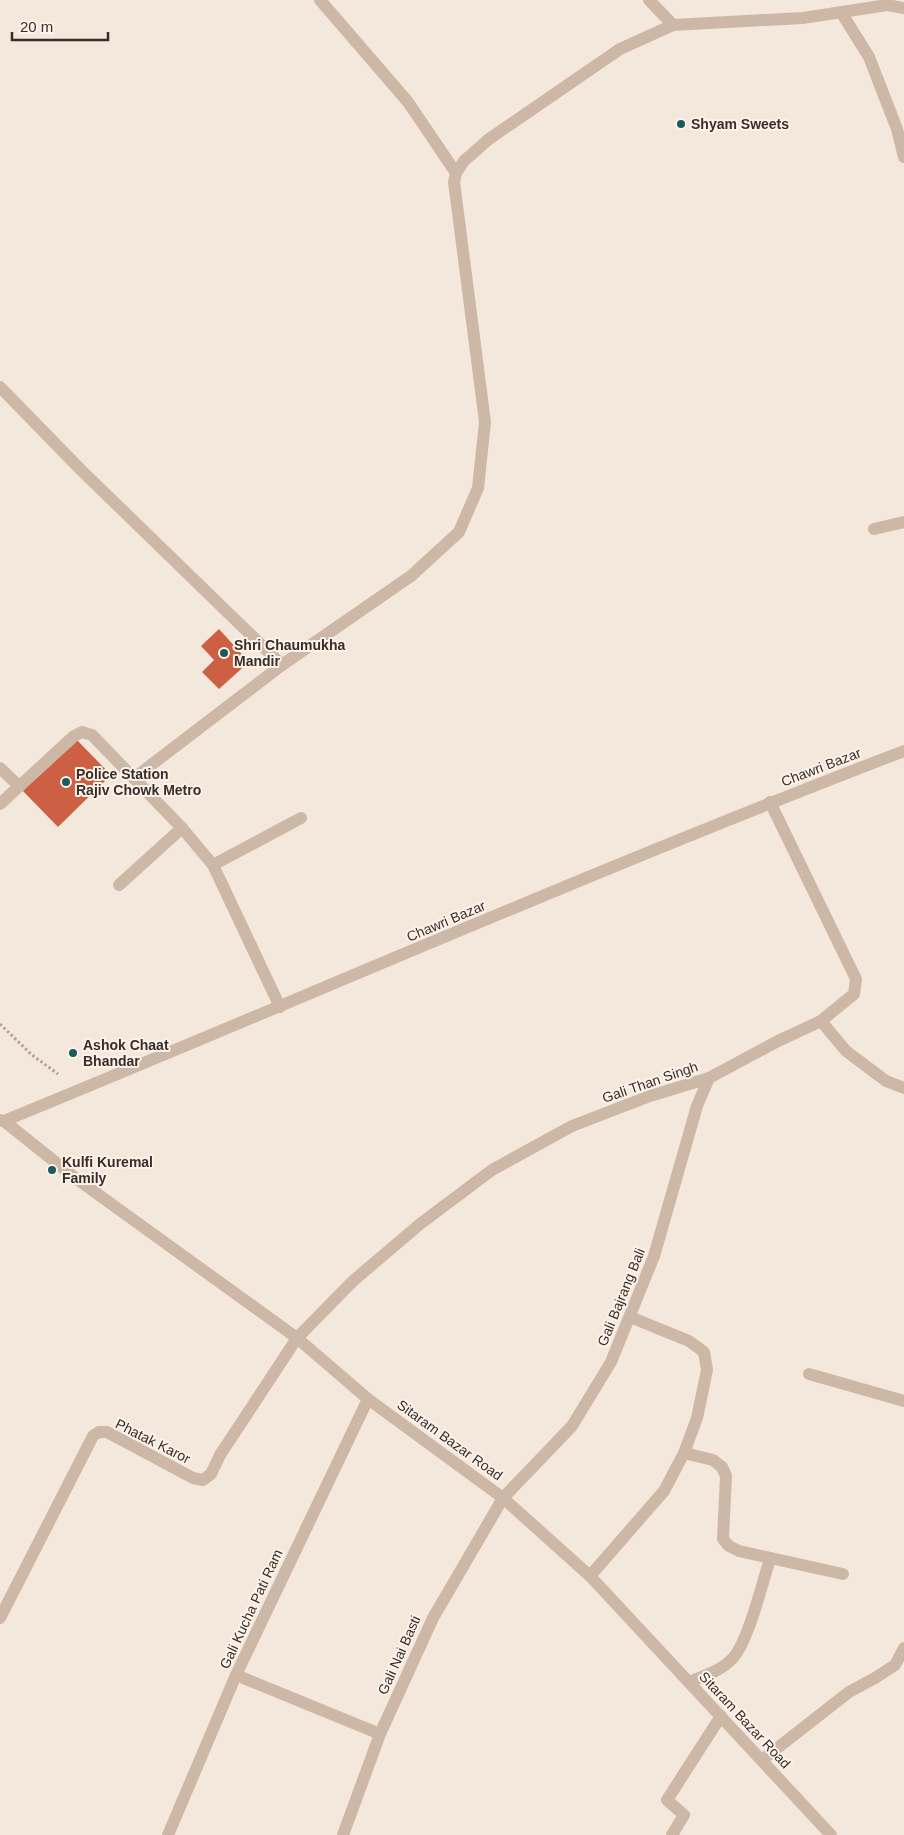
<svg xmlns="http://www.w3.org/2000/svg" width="904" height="1835" font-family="Arial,sans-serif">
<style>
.building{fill:#cd6042}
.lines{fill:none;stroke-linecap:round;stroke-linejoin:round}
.path{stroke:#b9a292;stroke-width:3;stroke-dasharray:2.5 2.5;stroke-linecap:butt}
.service{stroke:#cdb8a8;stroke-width:12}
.minor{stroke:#cdb8a8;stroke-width:12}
.tertiary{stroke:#cdb8a8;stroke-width:12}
.poi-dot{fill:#1b5b5d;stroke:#fbf3ea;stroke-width:2}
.labels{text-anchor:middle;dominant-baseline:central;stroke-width:4;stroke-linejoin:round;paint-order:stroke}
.poi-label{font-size:14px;font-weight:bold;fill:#392d29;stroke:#fbf3ea;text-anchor:start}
.street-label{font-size:14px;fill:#392d29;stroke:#fbf3ea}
</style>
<rect width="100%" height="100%" fill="#f4e8dd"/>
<g class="building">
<path d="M219 629 249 662 219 689 202 672 214 660 201 646Z"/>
<path d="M74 737 111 775 58 827 21 789Z"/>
</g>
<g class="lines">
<path class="path" d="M0 1024 32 1055 58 1074"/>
<g class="service">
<path d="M0 768 19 786"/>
<path d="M213 865 301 818"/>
<path d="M119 885 182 828"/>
</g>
<g class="minor">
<path d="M320 0 408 102 456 173"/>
<path d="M649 0 673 25 803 18 887 5 904 8"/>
<path d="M841 12 869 57 897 129 904 157"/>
<path d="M0 387 81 470 282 665"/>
<path d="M874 529 904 522"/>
<path d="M134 778 282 665 411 576 459 532 478 488 485 422 454 182 456 173 464 161 489 139 620 49 673 25"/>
<path d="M0 804 74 736 82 732 92 735 182 828 213 865 280 1007"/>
<path d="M821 1021 846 1051 886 1081 904 1088"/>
<path d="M4 1121 74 1177 297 1338 368 1399 503 1498 590 1576 831 1835"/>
<path d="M809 1374 904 1401"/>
<path d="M684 1453 713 1460 722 1467 726 1476 723 1539 729 1546 739 1551 843 1574"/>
<path d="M590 1576 664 1491 684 1453 697 1418 707 1370 704 1352 689 1341 630 1317"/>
<path d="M0 1618 93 1436 99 1432H107L193 1478 203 1480 211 1474 220 1455 297 1338 353 1281 420 1224 492 1170 572 1126 650 1096 709 1078 778 1041 821 1021 854 994 856 979 770 802"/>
<path d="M236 1675 380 1734"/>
<path d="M689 1682C704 1676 721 1671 733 1658 749 1640 762 1583 770 1559"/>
<path d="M762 1760 849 1692 875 1678 895 1665 904 1648"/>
<path d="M168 1835 236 1675 368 1399"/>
<path d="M343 1835 380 1734 433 1618 503 1498 572 1426 611 1362 654 1256 697 1106 709 1078"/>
<path d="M672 1835 684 1815 667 1800 721 1716"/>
</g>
<path class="tertiary" d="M0 1120 4 1121C304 998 601 867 904 751"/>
</g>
<g class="poi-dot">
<circle cx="681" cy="124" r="5"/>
<circle cx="224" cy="653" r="5"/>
<circle cx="66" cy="782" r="5"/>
<circle cx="73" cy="1053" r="5"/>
<circle cx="52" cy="1170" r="5"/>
</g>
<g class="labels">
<g class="poi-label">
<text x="691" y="124">Shyam Sweets</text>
<text x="234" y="645">Shri Chaumukha<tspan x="234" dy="16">Mandir</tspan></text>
<text x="76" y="774">Police Station<tspan x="76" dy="16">Rajiv Chowk Metro</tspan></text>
<text x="83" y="1045">Ashok Chaat<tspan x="83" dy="16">Bhandar</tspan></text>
<text x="62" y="1162">Kulfi Kuremal<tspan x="62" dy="16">Family</tspan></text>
</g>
<g class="street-label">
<text transform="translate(821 767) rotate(-21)">Chawri Bazar</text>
<text transform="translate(446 921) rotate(-23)">Chawri Bazar</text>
<text transform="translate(650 1082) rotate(-19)">Gali Than Singh</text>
<text transform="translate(621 1297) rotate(-68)">Gali Bajrang Bali</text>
<text transform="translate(450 1440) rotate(36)">Sitaram Bazar Road</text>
<text transform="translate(153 1441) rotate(27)">Phatak Karor</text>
<text transform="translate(251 1609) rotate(-65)">Gali Kucha Pati Ram</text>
<text transform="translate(399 1655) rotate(-66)">Gali Nai Basti</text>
<text transform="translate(745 1720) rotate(47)">Sitaram Bazar Road</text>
</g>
</g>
<path d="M12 32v8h96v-8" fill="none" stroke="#392d29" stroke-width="2.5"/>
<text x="20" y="32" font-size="15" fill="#392d29" stroke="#fbf3ea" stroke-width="4" paint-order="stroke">20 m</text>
</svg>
